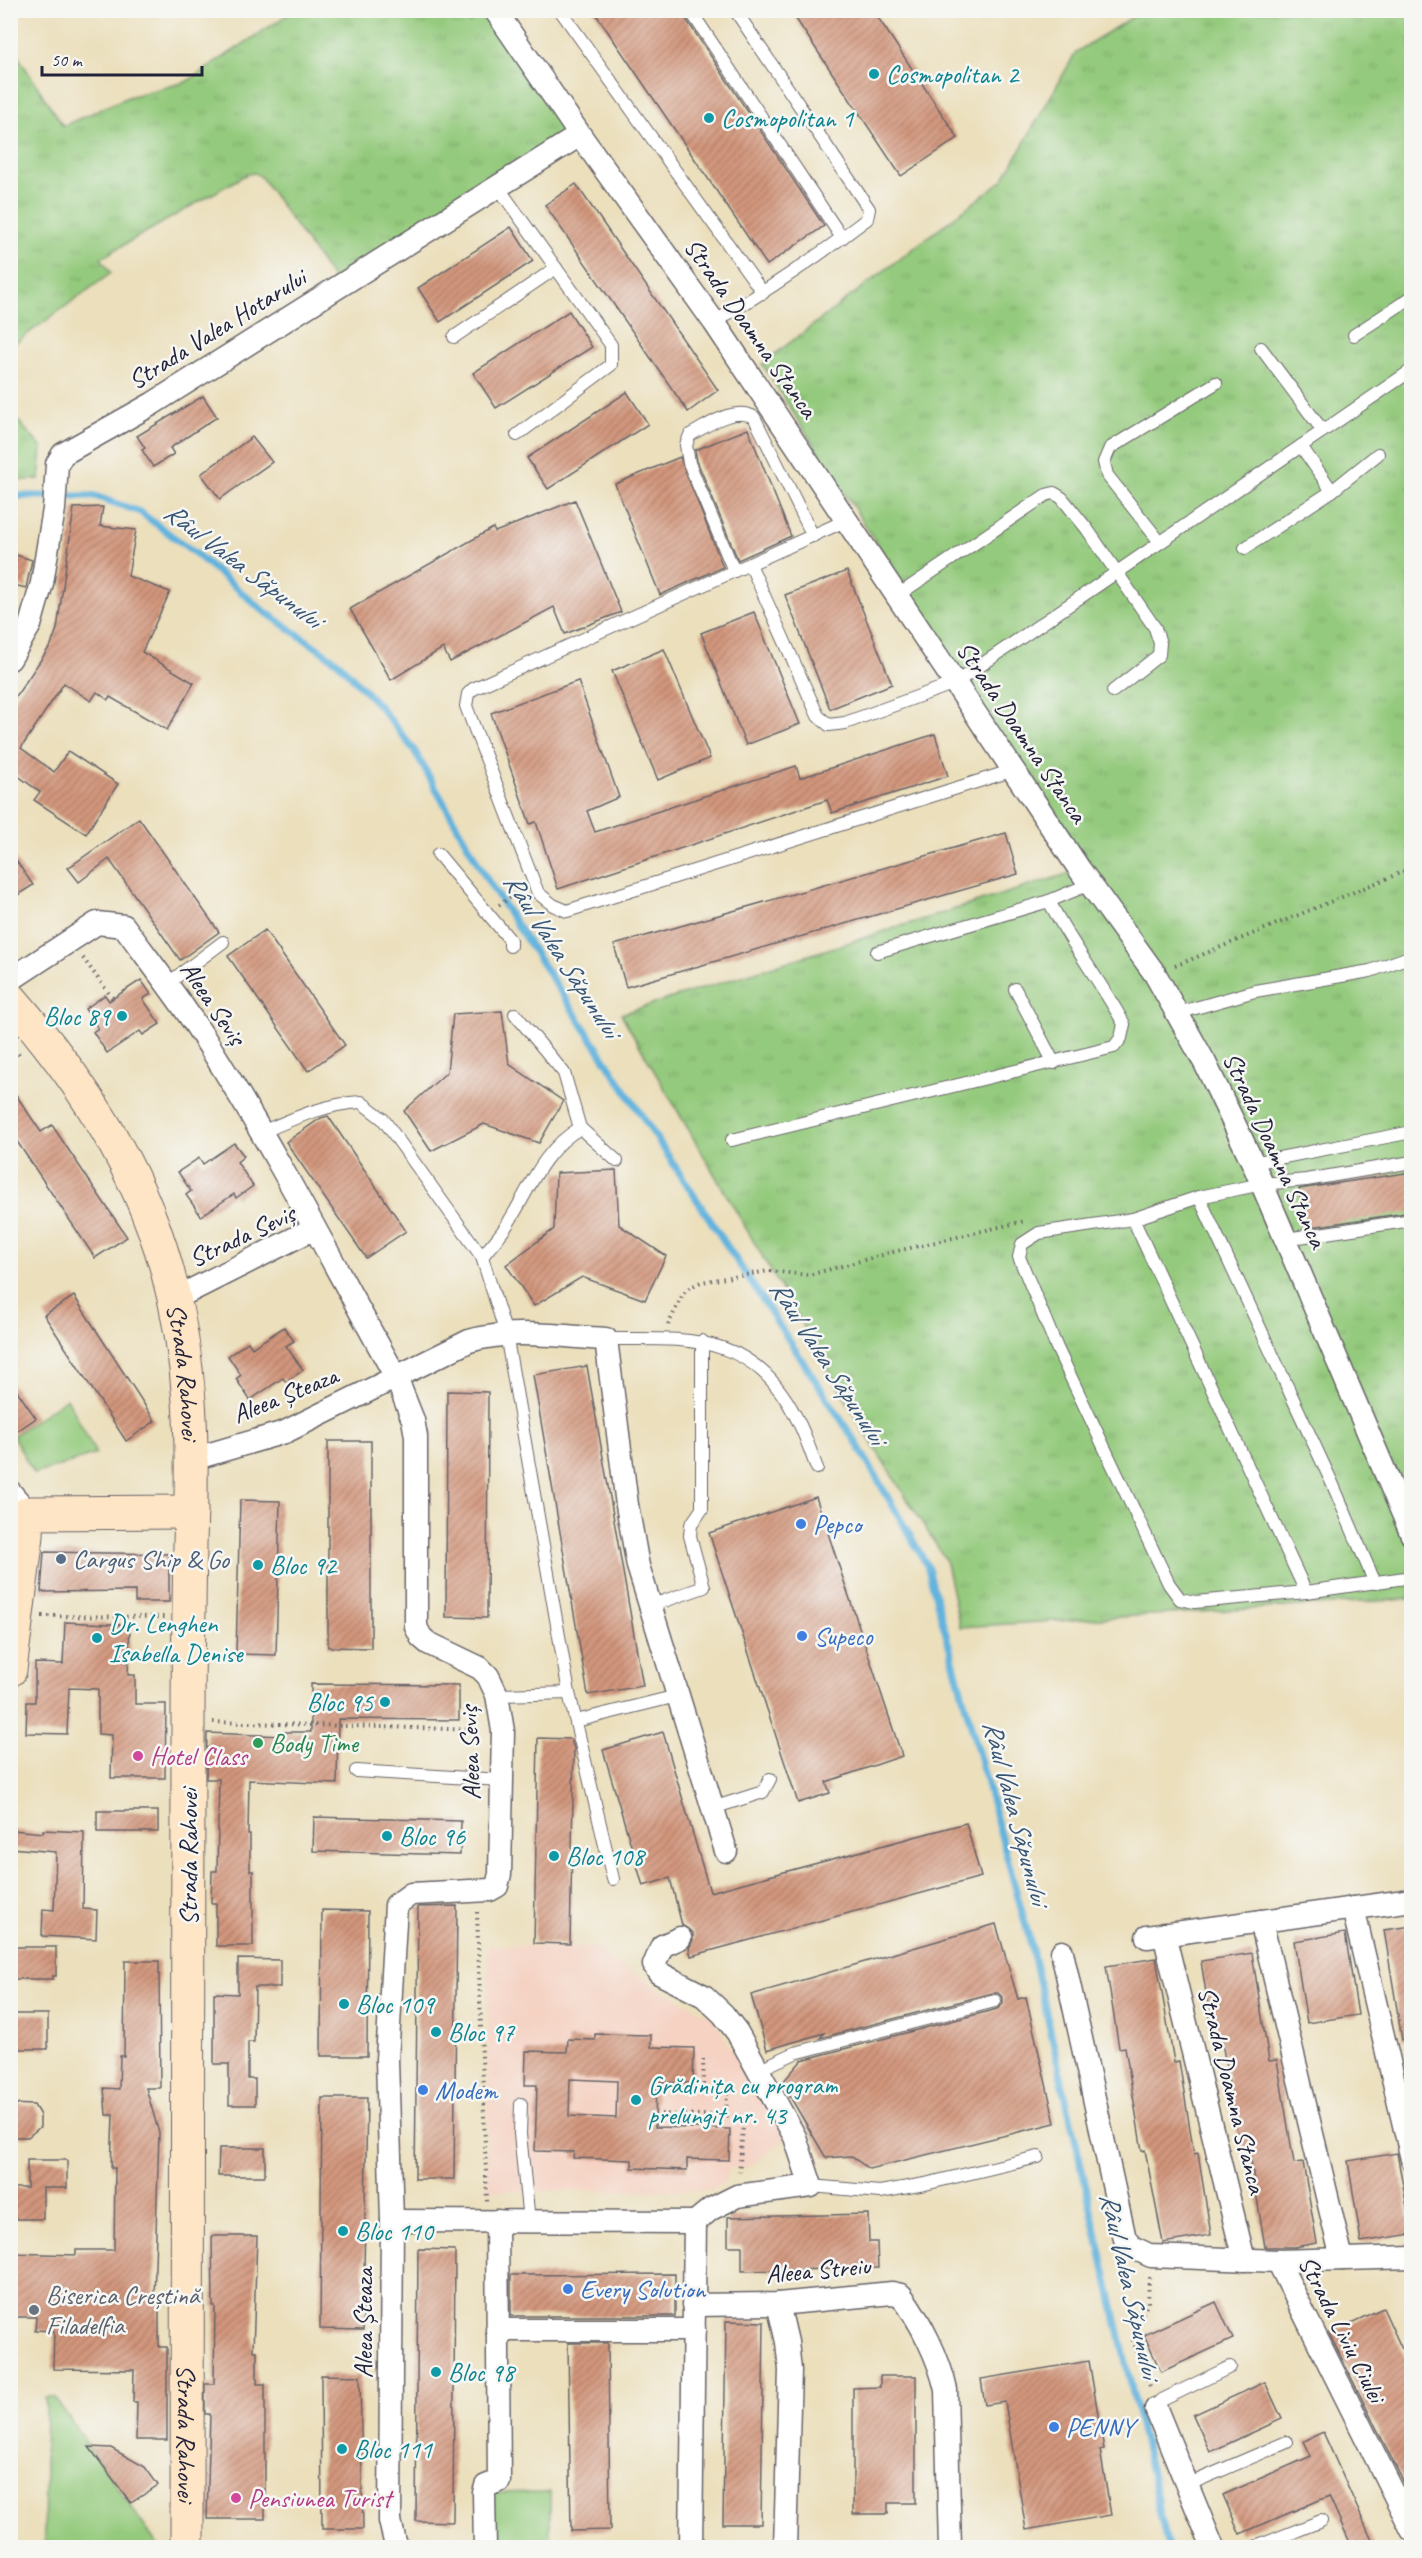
<svg xmlns="http://www.w3.org/2000/svg" width="1422" height="2558" font-family="Caveat,sans-serif">
<style>
.built{fill:#f5d2c2}
.grass{fill:url(#grass-tufts);stroke:#5b765c;stroke-width:1.5}
.park{fill:#94ca7d;stroke:#5b765c;stroke-width:1.5}
.lines{fill:none;stroke-linecap:round;stroke-linejoin:round}
.stream{stroke:#62b3dd;stroke-width:7}
.building{fill:url(#building-hatch);fill-rule:evenodd}
.lane-casing{stroke:#686468;stroke-width:14}
.street-casing{stroke:#686468;stroke-width:25}
.secondary-casing{stroke:#686468;stroke-width:35}
.path{stroke:#686468;stroke-width:4;stroke-dasharray:1.5 4.5;stroke-linecap:butt}
.lane{stroke:#fff;stroke-width:12}
.street{stroke:#fff;stroke-width:22}
.secondary{stroke:#fde5c5;stroke-width:33}
.culture-dot{fill:#0f9aa8;stroke:#f6f6f2;stroke-width:2}
.shop-dot{fill:#3f7fe0;stroke:#f6f6f2;stroke-width:2}
.service-dot{fill:#5c6f8a;stroke:#f6f6f2;stroke-width:2}
.leisure-dot{fill:#2e9e5b;stroke:#f6f6f2;stroke-width:2}
.hotel-dot{fill:#d1479c;stroke:#f6f6f2;stroke-width:2}
.worship-dot{fill:#6b7280;stroke:#f6f6f2;stroke-width:2}
.labels{text-anchor:middle;dominant-baseline:central;stroke-width:5;stroke-linejoin:round;paint-order:stroke}
.culture-label{font-size:26px;fill:#0d838f;stroke:#f6f6f2;text-anchor:start}
.street-label{font-size:26px;fill:#22223b;stroke:#f6f6f2}
.shop-label{font-size:26px;fill:#366cbe;stroke:#f6f6f2;text-anchor:start}
.service-label{font-size:26px;fill:#4e5e75;stroke:#f6f6f2;text-anchor:start}
.leisure-label{font-size:26px;fill:#27864d;stroke:#f6f6f2;text-anchor:start}
.hotel-label{font-size:26px;fill:#b23c85;stroke:#f6f6f2;text-anchor:start}
.worship-label{font-size:26px;fill:#5b616d;stroke:#f6f6f2;text-anchor:start}
.water-label{font-size:27px;font-style:italic;fill:#385574;stroke:#f6f6f2}
</style>
<defs>
<pattern id="grass-tufts" width="24" height="20" patternUnits="userSpaceOnUse" patternTransform="scale(1.5)"><rect width="24" height="20" fill="#94ca7d"/><path d="M3 7l-1-3M5 7V3M7 7l1-3M15 17l-1-3M17 17v-4M19 17l1-3" fill="none" stroke="#7fad6d"/></pattern>
<pattern id="building-hatch" width="6" height="6" patternUnits="userSpaceOnUse" patternTransform="scale(1.5)"><rect width="6" height="6" fill="#d3977d"/><path d="M-1 1l2-2M0 6l6-6M5 7l2-2" fill="none" stroke="#ab7b68"/></pattern>
</defs>
<rect width="100%" height="100%" fill="#f6f6f2"/>
<filter id="ink" filterUnits="userSpaceOnUse"><feTurbulence type="fractalNoise" baseFrequency=".0167" numOctaves="2"/><feDisplacementMap in="SourceGraphic" scale="12" xChannelSelector="R" yChannelSelector="G"/><feConvolveMatrix kernelMatrix="1 2 1 2 8 2 1 2 1" color-interpolation-filters="sRGB"/></filter>
<filter id="wash" filterUnits="userSpaceOnUse"><feTurbulence type="fractalNoise" baseFrequency=".008" numOctaves="4" result="noise"/><feDisplacementMap in="SourceGraphic" scale="24" xChannelSelector="R" yChannelSelector="G"/><feGaussianBlur stdDeviation="1.35" result="paint"/><feColorMatrix in="noise" values="0 0 0 0 0 0 0 0 0 0 0 0 0 0 0 0 0 1.4 0 .05"/><feComposite in="paint" operator="in"/></filter>
<g filter="url(#wash)">
<rect width="100%" height="100%" fill="#ebdfbc"/>
<path class="built" d="M488 1945 600 1947 609 1960 713 2018 786 2139 749 2167 729 2168 724 2183 712 2190 487 2191Z"/>
<g class="grass">
<path d="M293 11H461L470 23 489 11 571 131 335 282 261 177 255 173 247 174 101 258 111 273 11 346 10 44 63 126 128 97 186 82Z"/>
<path d="M1142 11H1411V1599L960 1627 945 1559 866 1434 621 1014 1080 870 1036 793 762 364 1003 180 1076 52Z"/>
<path d="M11 413 42 448 39 479 11 481Z"/>
</g>
<g class="park">
<path d="M67 1398 96 1454 34 1474 13 1436Z"/>
<path d="M46 2398H55L159 2547H44Z"/>
<path d="M550 2492V2546L491 2547V2493Z"/>
</g>
<g class="lines">
<path class="stream" d="M10 496H95L140 512 195 553 261 609 339 663 380 707 414 750 488 881 857 1444 927 1565 1031 1945 1168 2548"/>
</g>
<g id="blocks">
<g class="building">
<path d="M593 10H680L824 226 767 265Z"/>
<path d="M790 10H873L958 138 901 176Z"/>
<path d="M576 184 718 390 688 412 545 205Z"/>
<path d="M511 227 533 261 440 322 418 288Z"/>
<path d="M569 311 592 347 496 408 473 373Z"/>
<path d="M627 392 648 424 548 489 527 458Z"/>
<path d="M203 396 217 417 170 448 174 454 153 467 142 450 145 448 137 436Z"/>
<path d="M748 429 791 536 738 560 697 461 695 450Z"/>
<path d="M252 437 272 462 220 499 201 474Z"/>
<path d="M680 457 723 567 660 595 615 484Z"/>
<path d="M575 500 621 612 565 634 554 607 450 662 443 648 391 680 350 609 493 528 495 532Z"/>
<path d="M103 507 100 526 136 530 128 576 170 592 142 652 194 683 167 730 110 697 108 700 97 692 91 701 64 683 21 748 54 772 68 751 118 784 86 834 34 800 40 792 10 770V705L51 645 57 629 74 508Z"/>
<path d="M10 553 32 560 26 588 10 584Z"/>
<path d="M847 571 892 684 830 709 785 595Z"/>
<path d="M754 612 800 724 746 745 701 633Z"/>
<path d="M664 649 710 758 658 780 612 671Z"/>
<path d="M578 681 619 797 587 811 595 832 796 766 800 778 935 734 948 776 832 813 827 800 558 889 536 822 530 824 491 713Z"/>
<path d="M139 818 219 932 180 960 109 859 79 882 68 868Z"/>
<path d="M1006 833 1018 874 626 987 614 945Z"/>
<path d="M10 852 33 885 10 900Z"/>
<path d="M265 930 345 1045 308 1071 228 956Z"/>
<path d="M141 980 151 994 143 999 160 1024 143 1035 140 1031 107 1053 93 1032 98 1028 85 1009 105 995 109 1001Z"/>
<path d="M502 1011 509 1064 563 1101 539 1143 484 1124 431 1151 404 1111 447 1072 453 1014Z"/>
<path d="M10 1086 41 1132 52 1125 127 1237 95 1258 10 1131Z"/>
<path d="M328 1116 406 1231 366 1258 286 1142 321 1118Z"/>
<path d="M234 1143 244 1156 237 1162 253 1186 236 1198 234 1194 201 1216 186 1195 191 1191 178 1172 199 1158 203 1164Z"/>
<path d="M616 1170 619 1225 666 1256 645 1300 582 1277 534 1306 506 1265 554 1229 556 1173Z"/>
<path d="M1412 1172V1212L1305 1228 1299 1189Z"/>
<path d="M74 1296 155 1421 126 1441 44 1315Z"/>
<path d="M284 1327 294 1341 286 1346 303 1370 286 1382 283 1378 250 1400 236 1379 241 1375 228 1356 248 1342 252 1348Z"/>
<path d="M587 1366 643 1686 588 1695 533 1375Z"/>
<path d="M10 1381 36 1418 10 1436Z"/>
<path d="M447 1391 488 1392 487 1618 446 1617Z"/>
<path d="M328 1441H371V1648L328 1647Z"/>
<path d="M816 1497 902 1756 826 1782 830 1793 798 1803 709 1533Z"/>
<path d="M240 1500 280 1501 276 1655 236 1654Z"/>
<path d="M44 1552 169 1554V1602H135V1591L41 1592Z"/>
<path d="M65 1622 130 1625 128 1675H135V1704H166L165 1778H111L112 1735 98 1734V1689L69 1688 67 1734 26 1733 27 1702H35V1663L63 1664Z"/>
<path d="M311 1684 459 1685V1720L338 1719 337 1784 249 1780 248 1834H250V1871H253V1946H216V1903H211L212 1871H217L219 1779H206L207 1733 283 1736V1732H311Z"/>
<path d="M663 1732 710 1892 966 1823 981 1877 691 1956 689 1948 693 1940V1933L682 1925 670 1878 643 1886 603 1750Z"/>
<path d="M538 1738 571 1739 574 1748 570 1944 534 1943Z"/>
<rect x="97" y="1811" width="61" height="21"/>
<path d="M314 1817 461 1821 460 1855 313 1851Z"/>
<path d="M13 1830 43 1833V1830L84 1832 83 1909 97 1910 96 1939 42 1936 43 1909 54 1910 56 1852 11 1848Z"/>
<path d="M457 1906 454 2179H415L418 1907Z"/>
<path d="M322 1910 368 1911 367 2056H321Z"/>
<path d="M996 1924 1018 1999 1026 1997 1055 2123 869 2169 851 2156 826 2158 782 2083 802 2060 997 2009 1003 2004V1998L998 1993H993L820 2038 824 2033 767 2050 751 1995Z"/>
<path d="M1412 1926V2039L1402 2040 1384 1930Z"/>
<path d="M1345 1933 1358 2015 1307 2023 1294 1941Z"/>
<path d="M10 1947H56V1976H53V1979H10Z"/>
<path d="M1252 1953 1269 2061 1277 2060 1294 2163 1303 2162 1317 2243 1295 2247H1265L1249 2149 1240 2150 1222 2042 1214 2043 1201 1961Z"/>
<path d="M1156 1958 1174 2062 1179 2061 1194 2154 1198 2153 1211 2235 1163 2243 1145 2150 1142 2151 1125 2047 1119 2048 1106 1966Z"/>
<path d="M238 1959 280 1960V1987H255L254 2042H248V2079H255V2105H229V2064H214V1993L238 1994Z"/>
<path d="M125 1961H159L160 2088H146L159 2133 154 2300H159V2347H167V2440H136L137 2402H133L134 2370 53 2369 54 2331 35 2330 36 2317H10V2253L76 2255V2250H114L115 2168H111L113 2115H106L104 2088 119 2089 120 2056H124Z"/>
<rect x="10" y="2014" width="38" height="35"/>
<path d="M595 2034 651 2035V2047L694 2048 693 2083 656 2082 655 2127 730 2129 729 2160 687 2159V2170L632 2168V2160L573 2158 574 2152 535 2151 537 2085H525L526 2051 567 2052 568 2039 595 2040ZM570 2079 617 2081 616 2118 569 2116Z"/>
<path d="M322 2098H367L363 2330 320 2329Z"/>
<path d="M10 2104 34 2105 40 2115V2127L28 2137H10Z"/>
<path d="M219 2148H265V2176H218Z"/>
<path d="M1397 2153 1412 2234 1361 2242 1348 2161Z"/>
<path d="M27 2160H67V2188H43V2219H10V2188H27Z"/>
<path d="M868 2214 869 2242H877L878 2268 742 2271V2246H728V2217Z"/>
<path d="M212 2236H257L253 2351H257V2384H265V2519H207L210 2414H205V2384H214L215 2306H213Z"/>
<path d="M418 2249 455 2250 453 2522 416 2521Z"/>
<path d="M675 2274V2316H511V2275Z"/>
<path d="M1216 2302 1233 2339 1161 2372 1144 2335Z"/>
<path d="M1383 2308 1412 2371V2499L1329 2333Z"/>
<path d="M726 2321 764 2322 761 2524H723Z"/>
<path d="M568 2343H608L610 2530 571 2531Z"/>
<path d="M1089 2361 1104 2449 1100 2450 1111 2515 1026 2530 1005 2402 985 2405 981 2379Z"/>
<path d="M321 2375 360 2376 363 2529H322Z"/>
<path d="M880 2376H916V2503H888V2514H853V2388L880 2387Z"/>
<path d="M1265 2382 1282 2419 1210 2452 1193 2415Z"/>
<path d="M1323 2432 1375 2547H1352L1329 2496 1240 2534 1223 2495 1311 2456 1304 2441Z"/>
<path d="M89 2447 111 2448 145 2467 158 2485 131 2503Z"/>
</g>
</g>
</g>
<g filter="url(#ink)">
<use href="#blocks" fill-opacity="0" stroke="#686468" stroke-width="1.5"/>
<g class="lines">
<g class="lane-casing">
<g id="lane">
<path d="M560 10 763 293"/>
<path d="M690 10 842 238"/>
<path d="M498 187 611 345V365L517 435"/>
<path d="M714 322C767 291 818 256 867 219L869 209 735 10"/>
<path d="M1354 335 1412 297"/>
<path d="M454 337 556 268"/>
<path d="M1261 348 1323 431"/>
<path d="M1301 446 1332 491"/>
<path d="M847 520 473 689 468 694 466 706 538 893 553 905 567 911 1014 770"/>
<path d="M1160 542 1107 475 1104 462 1110 448 1216 383"/>
<path d="M1245 548 1332 491 1378 454"/>
<path d="M750 564 818 716 829 725 845 723 955 683 1412 370"/>
<path d="M734 571 689 463 686 445 690 435C709 425 733 406 754 417L813 536"/>
<path d="M898 595 1046 495 1054 493 1062 498 1087 529 1155 628 1160 643 1159 655 1113 691"/>
<path d="M438 854 510 940V946"/>
<path d="M877 952 1049 901 1090 884"/>
<path d="M167 984 223 942"/>
<path d="M1015 989 1054 1063"/>
<path d="M1178 1013 1255 991 1370 971 1412 956"/>
<path d="M515 1014 564 1073 580 1128 617 1161"/>
<path d="M262 1132C295 1118 325 1104 361 1102L383 1119 482 1257 506 1334 569 1693 613 1879"/>
<path d="M732 1140 1114 1047 1121 1038 1124 1024C1101 982 1071 944 1049 901"/>
<path d="M1412 1162 1306 1180 1262 1184 1199 1197 1133 1219 1039 1233 1022 1244 1019 1257 1057 1348 1169 1584 1180 1599 1195 1602 1306 1592 1412 1577"/>
<path d="M1253 1163 1412 1132"/>
<path d="M1199 1197 1333 1485 1375 1583"/>
<path d="M1133 1219 1306 1592"/>
<path d="M1286 1239 1412 1220"/>
<path d="M482 1257C491 1245 503 1233 510 1220 531 1186 543 1150 580 1128"/>
<path d="M606 1339C689 1339 753 1332 796 1417 805 1433 810 1451 817 1468"/>
<path d="M650 1606 704 1587 690 1536 691 1525 702 1509V1341"/>
<path d="M497 1695 569 1693"/>
<path d="M576 1721 677 1696"/>
<path d="M356 1771 501 1780"/>
<path d="M713 1808 763 1792 770 1779"/>
<path d="M758 2070 795 2053 995 2001"/>
<path d="M521 2104 520 2134 529 2221"/>
<path d="M811 2186 880 2192 925 2184 1038 2157"/>
<path d="M1156 2409 1160 2401 1230 2367"/>
<path d="M1187 2485 1287 2442"/>
<path d="M1253 2548 1321 2521"/>
</g>
</g>
<g class="street-casing">
<g id="street">
<path d="M495 10 580 135 714 322 1080 870 1155 974 1205 1063 1253 1163 1412 1535"/>
<path d="M10 659 30 625 42 583 54 509 57 464 63 454 152 404 580 135"/>
<path d="M10 980 97 923 124 926C156 970 190 1013 218 1060 282 1163 337 1271 396 1377L413 1420 416 1436V1627L421 1637 428 1643 480 1668 488 1676 497 1695 503 1731 500 1874 497 1886 490 1890 411 1894 396 1905 387 2060 392 2221 390 2521 396 2546 399 2548"/>
<path d="M174 1299 313 1229"/>
<path d="M193 1459 285 1432 469 1341C512 1328 562 1337 606 1339L627 1505 638 1566 726 1851"/>
<path d="M10 1492 28 1513"/>
<path d="M1353 1908 1412 2159"/>
<path d="M1261 1921 1342 2259"/>
<path d="M1164 1934 1244 2260"/>
<path d="M1147 1937 1412 1900"/>
<path d="M680 1938 662 1946 654 1965 659 1973 704 1996 723 2014 737 2032 795 2137 811 2186 737 2196 711 2209 695 2222"/>
<path d="M1062 1952 1125 2239 1132 2247 1151 2256 1278 2261 1412 2257"/>
<path d="M392 2221 695 2222"/>
<path d="M1278 2261 1412 2530"/>
<path d="M778 2304 787 2342 790 2370 785 2548"/>
<path d="M693 2305 778 2304 892 2293 901 2295C921 2322 939 2358 946 2390L950 2548"/>
<path d="M497 2330H694"/>
<path d="M1156 2409 1213 2548"/>
<path d="M485 2548 484 2493 486 2486 499 2481 497 2221"/>
<path d="M691 2548 695 2222"/>
</g>
</g>
<g class="secondary-casing">
<g id="secondary">
<path id="s1" d="M10 998C79 1077 137 1164 166 1266 193 1364 193 1444 190 1544 189 1603 188 1662 188 1721 186 1996 186 2272 187 2548"/>
<path d="M10 1670 27 1536 28 1513 191 1512"/>
</g>
</g>
<g class="path">
<path d="M499 905 520 891"/>
<path d="M83 958 113 999"/>
<path d="M1175 966 1412 868"/>
<path d="M10 1045 22 1058"/>
<path d="M668 1325 682 1296 689 1288 701 1282 769 1271 809 1275 897 1251 1025 1221"/>
<path d="M42 1616 164 1617"/>
<path d="M213 1722 481 1730"/>
<path d="M477 1912 487 2202"/>
<path d="M703 2059 704 2090 727 2093 726 2115"/>
<path d="M661 2114 744 2116 739 2174"/>
<path d="M1149 2277 1148 2303 1134 2330 1133 2340 1151 2389"/>
</g>
<use href="#lane" class="lane"/>
<use href="#street" class="street"/>
<use href="#secondary" class="secondary"/>
</g>
</g>
<g class="culture-dot">
<circle cx="874" cy="74" r="6"/>
<circle cx="709" cy="118" r="6"/>
<circle cx="122" cy="1016" r="6"/>
<circle cx="258" cy="1565" r="6"/>
<circle cx="97" cy="1638" r="6"/>
<circle cx="385" cy="1702" r="6"/>
<circle cx="387" cy="1836" r="6"/>
<circle cx="554" cy="1856" r="6"/>
<circle cx="344" cy="2004" r="6"/>
<circle cx="436" cy="2032" r="6"/>
<circle cx="636" cy="2100" r="6"/>
<circle cx="343" cy="2231" r="6"/>
<circle cx="436" cy="2372" r="6"/>
<circle cx="342" cy="2449" r="6"/>
</g>
<g class="shop-dot">
<circle cx="801" cy="1524" r="6"/>
<circle cx="802" cy="1636" r="6"/>
<circle cx="423" cy="2090" r="6"/>
<circle cx="568" cy="2289" r="6"/>
<circle cx="1054" cy="2427" r="6"/>
</g>
<circle class="service-dot" cx="61" cy="1559" r="6"/>
<circle class="leisure-dot" cx="258" cy="1743" r="6"/>
<g class="hotel-dot">
<circle cx="138" cy="1756" r="6"/>
<circle cx="236" cy="2498" r="6"/>
</g>
<circle class="worship-dot" cx="34" cy="2310" r="6"/>
<g class="labels">
<g class="culture-label">
<text x="886" y="74">Cosmopolitan 2</text>
<text x="721" y="118">Cosmopolitan 1</text>
<text x="110" y="1016" text-anchor="end">Bloc 89</text>
<text x="270" y="1565">Bloc 92</text>
<text x="109" y="1623">Dr. Lenghen<tspan x="109" dy="30">Isabella Denise</tspan></text>
<text x="373" y="1702" text-anchor="end">Bloc 95</text>
<text x="399" y="1836">Bloc 96</text>
<text x="566" y="1856">Bloc 108</text>
<text x="356" y="2004">Bloc 109</text>
<text x="448" y="2032">Bloc 97</text>
<text x="648" y="2085">Grădinița cu program<tspan x="648" dy="30">prelungit nr. 43</tspan></text>
<text x="355" y="2231">Bloc 110</text>
<text x="448" y="2372">Bloc 98</text>
<text x="354" y="2449">Bloc 111</text>
</g>
<g class="street-label">
<text transform="translate(751 328) rotate(55)">Strada Doamna Stanca</text>
<text transform="translate(217 329) rotate(-32)">Strada Valea Hotarului</text>
<text transform="translate(1022 732) rotate(56)">Strada Doamna Stanca</text>
<text transform="translate(213 1003) rotate(56)">Aleea Seviș</text>
<text transform="translate(1275 1150) rotate(65)">Strada Doamna Stanca</text>
<text transform="translate(242 1236) rotate(-25)">Strada Seviș</text>
<text stroke="none"><textPath href="#s1" startOffset="420">Strada Rahovei</textPath></text>
<text transform="translate(285 1395) rotate(-22)">Aleea Șteaza</text>
<text transform="translate(470 1753) rotate(-92)">Aleea Seviș</text>
<text transform="translate(188 1857) rotate(-90)">Strada Rahovei</text>
<text transform="translate(1232 2090) rotate(76)">Strada Doamna Stanca</text>
<text transform="translate(818 2270) rotate(-5)">Aleea Streiu</text>
<text transform="translate(363 2323) rotate(-90)">Aleea Șteaza</text>
<text transform="translate(1342 2329) rotate(63)">Strada Liviu Ciulei</text>
<text stroke="none"><textPath href="#s1" startOffset="1482">Strada Rahovei</textPath></text>
</g>
<g class="shop-label">
<text x="813" y="1524">Pepco</text>
<text x="814" y="1636">Supeco</text>
<text x="435" y="2090">Modem</text>
<text x="580" y="2289">Every Solution</text>
<text x="1066" y="2427">PENNY</text>
</g>
<g class="service-label">
<text x="73" y="1559">Cargus Ship &amp; Go</text>
</g>
<g class="leisure-label">
<text x="270" y="1743">Body Time</text>
</g>
<g class="hotel-label">
<text x="150" y="1756">Hotel Class</text>
<text x="248" y="2498">Pensiunea Turist</text>
</g>
<g class="worship-label">
<text x="46" y="2295">Biserica Creștină<tspan x="46" dy="30">Filadelfia</tspan></text>
</g>
<g class="water-label">
<text transform="translate(243 565) rotate(37)">Râul Valea Săpunului</text>
<text transform="translate(562 955) rotate(57)">Râul Valea Săpunului</text>
<text transform="translate(828 1362) rotate(57)">Râul Valea Săpunului</text>
<text transform="translate(1016 1812) rotate(75)">Râul Valea Săpunului</text>
<text transform="translate(1130 2285) rotate(77)">Râul Valea Săpunului</text>
</g>
</g>
<rect width="1422" height="2558" fill="none" stroke="#f6f6f2" stroke-width="36"/>
<path d="M42 66v9h160v-9" fill="none" stroke="#22223b" stroke-width="3"/>
<text x="51" y="66" font-size="18" fill="#22223b" stroke="#f6f6f2" stroke-width="4.5" paint-order="stroke">50 m</text>
</svg>
